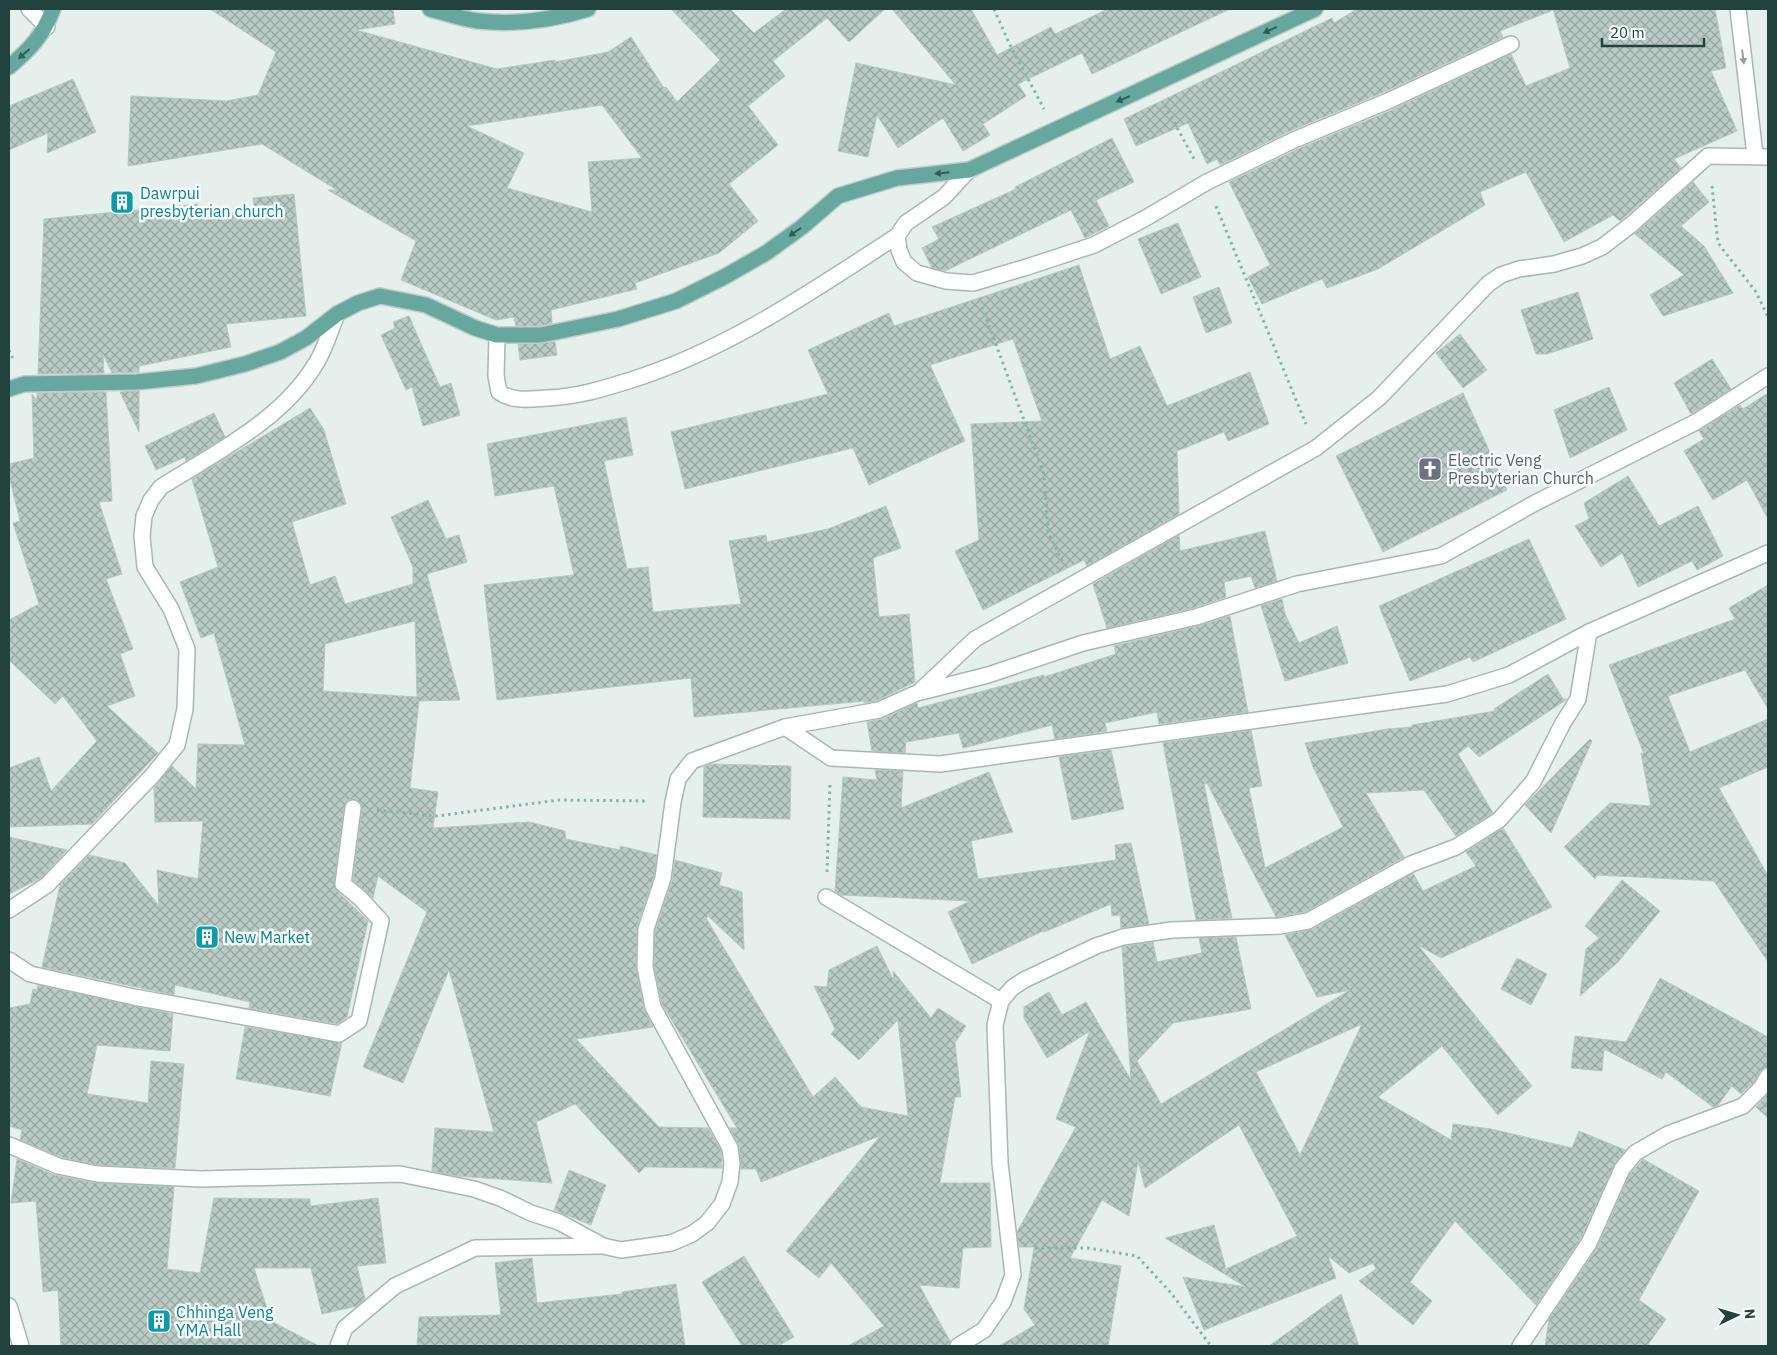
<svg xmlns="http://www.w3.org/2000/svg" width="1777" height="1355" font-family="'IBM Plex Sans',sans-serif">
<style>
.building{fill:url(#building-cross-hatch);stroke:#b6c9c4;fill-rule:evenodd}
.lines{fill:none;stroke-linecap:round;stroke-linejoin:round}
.minor-casing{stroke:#a7b8b4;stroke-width:18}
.major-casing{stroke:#c1cac9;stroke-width:18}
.path{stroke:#83b5ab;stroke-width:3;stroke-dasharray:2.5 4;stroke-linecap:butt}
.minor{stroke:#fff;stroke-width:15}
.major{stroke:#66a89e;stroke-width:15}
.oneway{fill:#335c55}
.oneway2{fill:#90a19e}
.labels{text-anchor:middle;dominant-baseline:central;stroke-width:5;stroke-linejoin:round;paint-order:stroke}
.culture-label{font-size:16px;fill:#0d838f;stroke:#f6fbf9;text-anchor:start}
.worship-label{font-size:16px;fill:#5b616d;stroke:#f6fbf9;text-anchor:start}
</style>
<defs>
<pattern id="building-cross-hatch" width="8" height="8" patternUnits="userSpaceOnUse" patternTransform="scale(1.25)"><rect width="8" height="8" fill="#bacac5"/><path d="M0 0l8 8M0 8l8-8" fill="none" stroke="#97a6a1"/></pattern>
</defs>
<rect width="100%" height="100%" fill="#e5efec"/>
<g class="building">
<path d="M210 9H393L395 24 356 30 497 69 555 60V62L608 52 631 37 664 88 666 87 677 102 720 60 671 9H730L754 33 786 9H885L849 42 827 18 773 61 785 76 748 106 778 145 729 184 758 221 719 253 635 283 637 289 551 310 552 323 540 326H516L514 317 496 320 401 280 416 241 328 190H337L262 144 128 166 131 96 226 101 258 95 276 52ZM602 105 642 158 588 162 592 212 507 188 524 153 467 126Z"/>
<path d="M892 9H971L997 55 1051 27 1055 34 1108 9H1230L1092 74 1082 53 1018 84 1026 96 983 124 990 135 963 151 943 118 898 148 877 115 868 157 838 151 856 63 956 85Z"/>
<path d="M1357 9H1551V11L1500 31 1503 37 1384 92 1290 131 1220 165 1217 159 1207 164 1188 123 1136 146 1124 119 1332 18 1334 23Z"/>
<path d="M1553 9H1715L1726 68 1711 71 1737 131 1674 159 1681 168 1620 221 1613 215 1564 242 1526 172 1480 192 1485 205 1378 269 1327 288 1322 279 1262 304 1248 277 1270 265 1229 182 1298 149 1392 110 1511 54 1526 86 1570 68Z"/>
<path d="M73 79 96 132 47 153 48 133 9 150V106Z"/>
<path d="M1112 138 1134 182 1096 200 1109 226 1085 238 1071 210 945 271 932 268 922 248 939 239 932 227 1016 189 1015 187Z"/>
<path d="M1693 182 1709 202 1681 226 1704 246 1733 293 1663 316 1650 295 1684 275 1635 234Z"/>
<path d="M294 194 306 316 226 324 231 347 139 366V372L112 373 103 354 104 373 38 374 44 219 198 204V212L255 214 253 198Z"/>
<path d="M1178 223 1201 277 1161 294 1138 239Z"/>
<path d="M1079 265 1110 359 1140 346 1167 406 1250 372 1269 424 1228 441 1224 432 1177 451 1179 514 1087 566 1084 560 983 610 955 551 979 540 971 424 1042 421 1013 339 930 365 965 441 869 485 853 448 685 489 671 432 828 394 808 350 889 313 894 326Z"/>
<path d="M1219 287 1232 323 1206 333 1193 297Z"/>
<path d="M1578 292 1593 339 1547 354H1536L1521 310Z"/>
<path d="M409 316 440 387 451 383 460 415 423 426 412 387 406 390 381 335 395 328 393 322Z"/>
<path d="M1460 334 1487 370 1463 388 1436 353Z"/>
<path d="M555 342 557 355 520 360 518 344Z"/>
<path d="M1712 359 1731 389 1691 414 1674 383Z"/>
<path d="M1609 387 1627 430 1570 458 1554 410Z"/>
<path d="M139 391V432L120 392Z"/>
<path d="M106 392 112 501 99 502 122 574 106 579 133 649 120 654 135 696 107 706 158 753 92 824 9 827V768L39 757 51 791 97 741 63 696 55 704 9 660V620L39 604 13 523 20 521 9 476V464L34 458 32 394 37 400V393Z"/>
<path d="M1463 393 1507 490 1383 552 1336 456Z"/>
<path d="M1768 393V519L1747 480 1713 500 1684 451 1704 439 1699 431 1740 405 1743 409Z"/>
<path d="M310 408 324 430 346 504 292 522 310 585 335 576 345 604 413 584V567L391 517 428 500 446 539 459 535 467 562 427 574 460 700 419 701 410 788 438 792 433 828 529 822 565 831 566 839 620 850V846L657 855 654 876 637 926 636 967 644 1009 653 1027 576 1039 659 1127 708 1128 721 1151 722 1168 645 1167 639 1173 575 1104 536 1122 552 1183 457 1176 432 1171 435 1128 494 1132 449 970 403 1083 363 1067 427 912 378 876 373 898 353 880 362 809 361 804 355 799 349 800 344 807 334 883 337 891 368 921 347 1017 337 1024 249 1008 250 1002 175 985 174 995 42 967 60 885 89 855 125 863 159 906 157 870 198 879 203 821 155 822 154 788 172 766 196 789 198 744 245 745 214 633 201 638 180 582 218 567 192 479ZM415 621 417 697 323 691 325 644Z"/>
<path d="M214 413 225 437 186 461 185 457 156 470 145 446Z"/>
<path d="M626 417 633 455 604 461 627 569 648 567 653 612 741 604 729 541 766 535 767 542 828 529 886 506 901 548 873 558 879 617 909 614 915 682 876 701 864 703V701L694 717 691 678 497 700 484 585 574 575 554 486 495 496 487 444Z"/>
<path d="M1628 476 1659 526 1698 506 1723 556 1697 570 1692 561 1638 587 1622 553 1601 567 1575 526 1589 519 1584 503Z"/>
<path d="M1265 531 1277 581 1255 588 1251 576 1224 582 1226 597 1193 608 1107 628 1093 584 1179 535 1180 551Z"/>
<path d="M1529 539 1566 619 1473 662 1470 657 1410 681 1379 606Z"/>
<path d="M1768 585V709L1745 670 1668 696 1690 752 1768 719V767L1719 788 1768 876V962L1714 881 1597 875 1595 879 1564 847 1610 803 1651 806 1641 753 1644 754 1609 665 1735 619 1729 608Z"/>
<path d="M1282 599 1285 614 1299 643 1337 626 1348 663 1285 681 1261 606Z"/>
<path d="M1230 616 1248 712 1159 724 1157 712 1105 723 1107 731 1055 739 1052 725 963 748 959 733 906 742 905 753 872 751 867 722 883 719 917 703 918 708 1044 675V677L1116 654 1114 646 1198 626Z"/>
<path d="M1548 674 1563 699H1567L1566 700 1479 757 1468 746 1458 754 1493 813 1456 836 1424 790 1366 793 1404 857 1305 912 1276 917 1207 783 1204 784 1232 918 1196 920 1163 743 1251 730 1262 786 1249 788 1265 868 1343 827 1313 767 1305 743 1387 729 1412 727V725L1495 711 1494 709Z"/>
<path d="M1590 739 1592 741 1551 833 1525 805Z"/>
<path d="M1111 750 1124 809 1072 820 1059 757Z"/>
<path d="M710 764 791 766 790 819 703 817 704 767Z"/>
<path d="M875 770 903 771 901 808 989 772 1013 832 971 841 978 879 1116 860 1115 845 1131 843 1149 924 1121 928 1120 915 1112 916 1111 904 1044 932 1043 931 972 964 948 912 970 901 840 895 835 891 843 777 877 780Z"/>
<path d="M1503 828 1532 875 1531 878 1533 876 1552 907 1441 958 1418 945 1532 1086 1498 1115 1442 1046 1378 1097 1451 1140 1453 1124 1491 1129 1572 1148 1579 1131 1625 1150 1614 1165 1581 1238 1536 1305 1455 1221 1410 1282 1432 1301 1413 1325 1359 1281 1376 1269 1373 1263 1349 1273 1328 1256 1336 1278 1204 1330 1183 1277 1246 1287 1165 1238 1214 1225 1226 1269 1297 1236 1239 1125 1145 1188 1138 1161 1129 1216 1102 1200 1070 1258 1121 1266 1108 1346H999L1035 1325 1024 1309 1034 1247H1019L1017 1232 1076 1127 1056 1119 1090 1031 1047 1058 1024 1018V1007L1049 992 1062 1015 1086 1002 1131 1080 1122 947 1153 942 1157 962 1202 953 1199 938 1236 937 1251 1009 1173 1023 1137 1061 1161 1104 1350 990 1317 997 1285 935 1313 929 1413 873 1423 891 1476 866 1466 852ZM1362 1024 1300 1155 1256 1072Z"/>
<path d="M9 837 67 850 41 878 9 894Z"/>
<path d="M675 860 722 873 719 885 742 892 744 950 708 916 706 918 813 1097 835 1077 861 1107 908 1116 898 1020 859 1060 831 1034 835 1029 814 986 827 987 829 970 877 946 894 981 893 971 931 1018 938 1008 966 1026 955 1043 961 1097H955L940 1183H990L991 1247 963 1248 959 1288 919 1285 950 1341 949 1346H848L884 1326 831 1263 819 1278 786 1251 880 1136 761 1182 756 1169H741L739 1146 730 1128H737L662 1004 654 966 655 931 672 881Z"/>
<path d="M1622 880 1660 911 1618 962 1580 996 1586 949 1599 938 1585 926Z"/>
<path d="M1517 958 1547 974 1531 1005 1501 989Z"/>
<path d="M1660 978 1768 1037V1067L1760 1071 1754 1082 1741 1094 1732 1086 1718 1105 1713 1107 1666 1072 1662 1079 1604 1049 1602 1071 1571 1068 1575 1036 1626 1042Z"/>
<path d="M38 985 173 1014 170 1051 97 1045 87 1094 148 1103 151 1061 184 1064 175 1168 98 1165 61 1157 20 1140 22 1130 9 1126V1008L30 1004 33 989 37 990Z"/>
<path d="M245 1027 342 1042 330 1096 236 1079Z"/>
<path d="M1768 1094V1118L1756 1107Z"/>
<path d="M17 1159 54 1175 95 1183 174 1187 167 1269 200 1273 214 1198 310 1199V1206L378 1198 386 1263 357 1266 365 1299 357 1306 322 1314 311 1268H254L271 1321 319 1346H61L58 1290 43 1292 36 1201 11 1203Z"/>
<path d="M1643 1159 1699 1191 1639 1300 1666 1319 1647 1346H1545L1549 1319 1597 1248 1630 1174Z"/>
<path d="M569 1170 606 1185 591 1225 554 1210Z"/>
<path d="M744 1256 794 1337 778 1346H742L702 1282Z"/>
<path d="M532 1258 537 1303 622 1294V1292L676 1284 685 1346H417L419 1317 501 1315 495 1263Z"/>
<path d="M1341 1294 1359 1346H1269Z"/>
</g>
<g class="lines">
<g class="minor-casing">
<g id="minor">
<path d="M29 9 47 27"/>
<path d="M1738 9 1755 155"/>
<path d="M969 170 944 197 906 223 897 236 899 250 904 262 917 273 946 281 973 283 1027 267 1094 245 1144 219 1207 182 1294 140 1388 101 1511 44"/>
<path d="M497 335 496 376 499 392C513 402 530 399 547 398 576 397 603 389 631 380 729 349 812 291 897 236"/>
<path d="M921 692 988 675 1083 643 1196 617 1297 584 1441 556 1535 503 1696 422 1768 376"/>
<path d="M785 727 831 758 940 764 1447 694 1509 675 1589 632 1768 553"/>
<path d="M826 897 1001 1001"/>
<path d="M9 910 47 885 152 776 177 745 185 709 187 649 171 609 145 567 142 536 144 516 151 500 161 487C216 452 284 420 318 360 326 346 331 329 337 314"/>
<path d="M9 960 30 974 134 997 339 1034 359 1021 381 921 360 898 343 884 353 808"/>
<path d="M9 1145 58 1166 97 1174 201 1179 400 1174 474 1189 500 1198 531 1213 559 1222 603 1246 621 1250 671 1243 692 1234 707 1223 722 1204 730 1182 732 1164 730 1148 653 1007 645 967 646 929 663 878 673 802 678 779 692 761 785 727 879 710 919 692 975 639 1316 448 1379 398 1488 284 1501 275 1519 269 1554 264 1582 256 1602 247 1632 224 1708 156 1768 157"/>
<path d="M9 1306 21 1346"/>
<path d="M338 1346 345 1328 395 1286 475 1248 600 1246"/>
<path d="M958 1346 984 1330 1003 1302 1013 1275 1000 1163 995 1025 1001 1001 1012 988 1024 980 1096 946 1123 937 1172 930 1280 926 1308 921 1411 864 1456 847 1499 820 1533 782 1563 723 1578 699 1589 632"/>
<path d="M1520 1346 1589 1243 1622 1169 1635 1153 1668 1134 1743 1106 1761 1088 1768 1076"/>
</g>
</g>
<g class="major-casing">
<g id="major">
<path d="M430 9C445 13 462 19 478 21 515 25 553 20 588 9"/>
<path d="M9 67C30 49 43 36 53 9"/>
<path d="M9 389 24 384 137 382 196 376 245 364 280 352 306 338 337 314 358 303 380 296 426 305 475 328 497 335H541L618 319 676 301 724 277 766 253 802 227 838 196 897 178 969 170 1315 9"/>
</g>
</g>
<g class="path">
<path d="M994 9 1009 43 1044 109"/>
<path d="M1165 105 1194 159"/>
<path d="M1712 186 1718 243 1756 292 1768 317"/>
<path d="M1216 206 1306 424"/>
<path d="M982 307 1044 474 1048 532 1062 561"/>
<path d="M9 350 14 361"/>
<path d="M377 810 437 816 559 800 647 801"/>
<path d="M827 872 830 783"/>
<path d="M1035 1248H1088L1137 1256 1171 1293 1211 1346"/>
</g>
<use href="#minor" class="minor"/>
<use href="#major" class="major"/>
</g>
<defs><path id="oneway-solid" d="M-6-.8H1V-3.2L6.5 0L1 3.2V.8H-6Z" transform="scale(1.25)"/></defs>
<g class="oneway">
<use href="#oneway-solid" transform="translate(1270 30) rotate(155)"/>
<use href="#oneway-solid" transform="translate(24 54) rotate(139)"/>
<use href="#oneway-solid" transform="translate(1123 99) rotate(157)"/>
<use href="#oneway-solid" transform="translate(942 173) rotate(174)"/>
<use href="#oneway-solid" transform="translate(795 232) rotate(145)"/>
</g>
<use class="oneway2" href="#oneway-solid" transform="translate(1743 57) rotate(83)"/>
<defs>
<g id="building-square" transform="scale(1.25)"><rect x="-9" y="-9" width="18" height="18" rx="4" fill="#0f9aa8" stroke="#f6fbf9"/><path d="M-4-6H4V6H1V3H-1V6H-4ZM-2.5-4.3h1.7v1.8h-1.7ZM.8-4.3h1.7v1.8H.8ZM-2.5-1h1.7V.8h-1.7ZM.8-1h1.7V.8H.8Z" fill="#fff"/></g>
<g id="church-square" transform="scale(1.25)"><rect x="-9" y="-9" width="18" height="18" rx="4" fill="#6b7280" stroke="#f6fbf9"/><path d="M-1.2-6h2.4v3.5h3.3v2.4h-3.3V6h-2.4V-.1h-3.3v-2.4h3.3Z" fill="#fff"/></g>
</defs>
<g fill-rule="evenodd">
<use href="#building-square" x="122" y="202"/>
<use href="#church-square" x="1430" y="469"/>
<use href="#building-square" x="207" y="937"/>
<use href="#building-square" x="159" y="1321"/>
</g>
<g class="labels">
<g class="culture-label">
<text x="140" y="193">Dawrpui<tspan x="140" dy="18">presbyterian church</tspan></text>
<text x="224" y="937">New Market</text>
<text x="176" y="1312">Chhinga Veng<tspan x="176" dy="18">YMA Hall</tspan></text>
</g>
<g class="worship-label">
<text x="1448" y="460">Electric Veng<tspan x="1448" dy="18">Presbyterian Church</tspan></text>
</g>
</g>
<rect width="1777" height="1355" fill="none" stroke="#22433d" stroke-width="20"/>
<g transform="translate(1737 1315) rotate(85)" stroke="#f6fbf9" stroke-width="4" paint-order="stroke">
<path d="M0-4L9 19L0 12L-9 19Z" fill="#22433d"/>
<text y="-8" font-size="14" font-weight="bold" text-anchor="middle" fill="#22433d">N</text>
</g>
<path d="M1602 38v8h102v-8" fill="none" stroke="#22433d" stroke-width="2.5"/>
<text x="1610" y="38" font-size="15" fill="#22433d" stroke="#f6fbf9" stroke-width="4" paint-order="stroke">20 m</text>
</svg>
